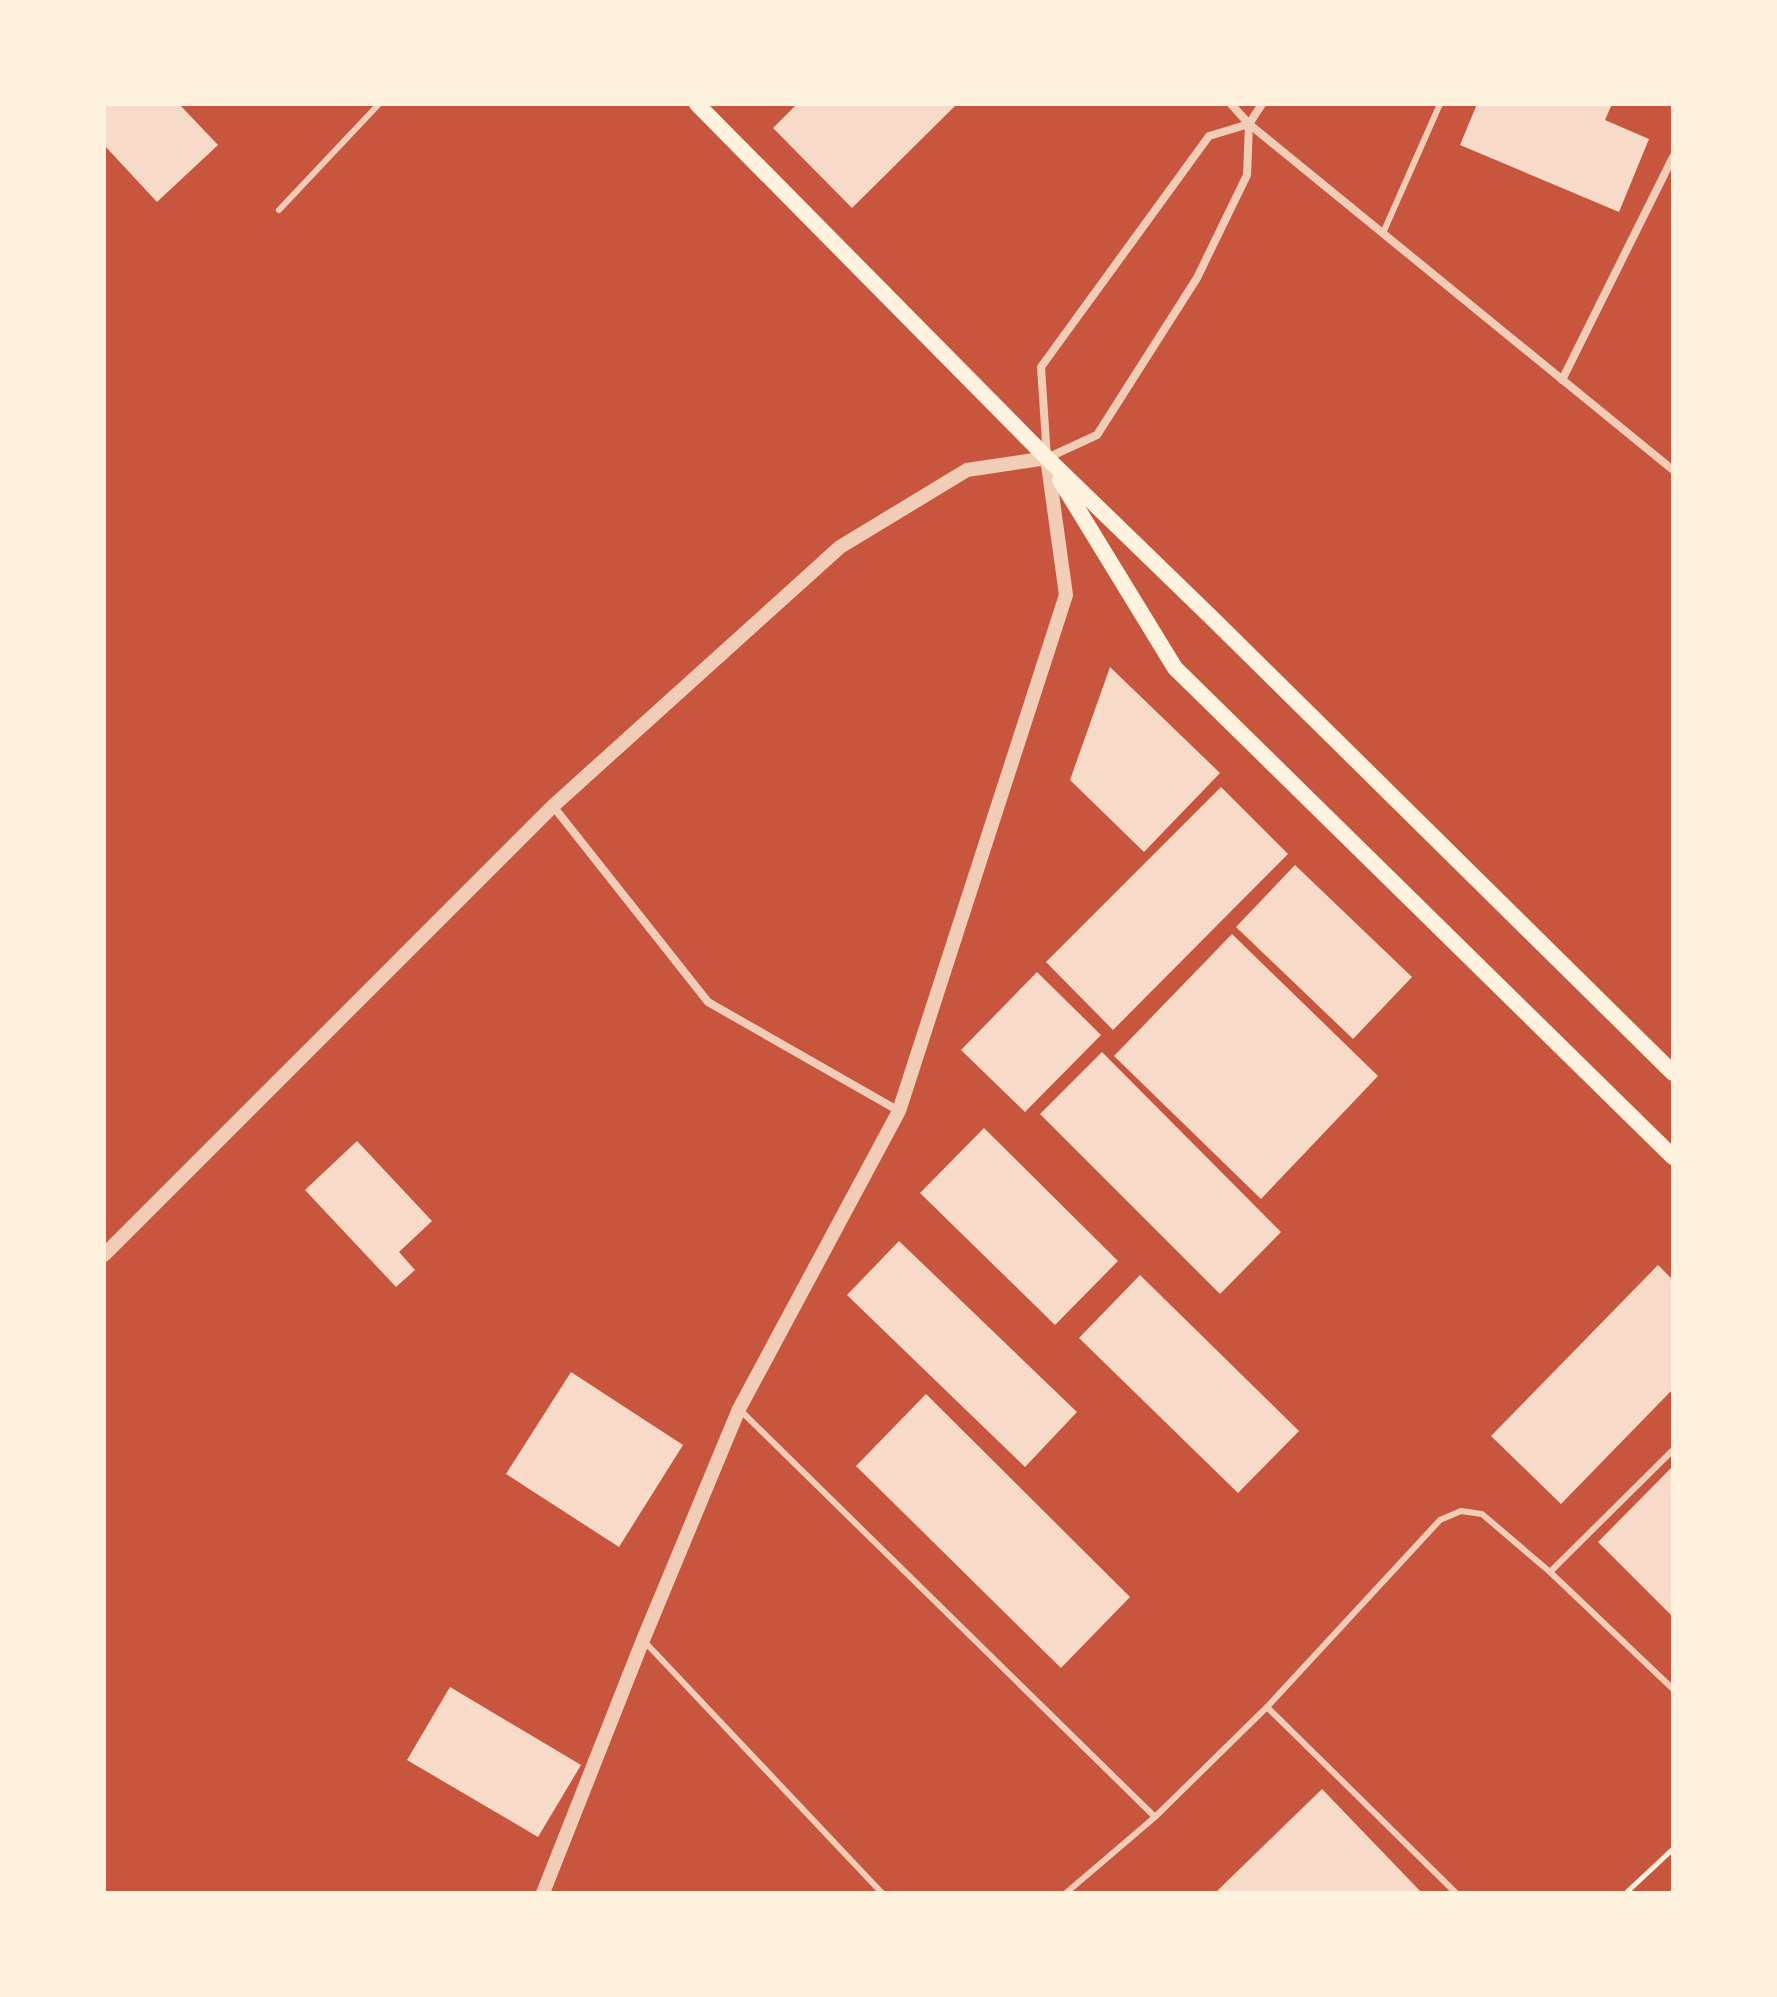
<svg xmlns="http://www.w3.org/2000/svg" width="1777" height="1997" font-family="'Source Sans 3',sans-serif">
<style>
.building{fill:#f7dbc8}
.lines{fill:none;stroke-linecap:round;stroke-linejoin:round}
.path{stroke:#fff3e0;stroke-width:5}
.service{stroke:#f1ccb7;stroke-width:6}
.minor{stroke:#f1ccb7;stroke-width:8}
.tertiary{stroke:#f1ccb7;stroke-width:14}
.secondary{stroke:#fff3e0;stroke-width:16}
</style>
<rect width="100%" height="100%" fill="#c8553d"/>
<g class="building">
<path d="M104 104H179L218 145 157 202 104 145Z"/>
<path d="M797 104H957L852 208 773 128Z"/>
<path d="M1477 104H1612L1605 120 1649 139 1619 212 1460 145Z"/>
<path d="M1110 667 1220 773 1144 852 1070 780Z"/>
<path d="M1221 787 1288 854 1113 1030 1046 962Z"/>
<path d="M1295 865 1412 977 1353 1039 1236 927Z"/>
<path d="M1232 934 1378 1076 1261 1199 1114 1056Z"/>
<path d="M1037 972 1101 1035 1025 1112 961 1050Z"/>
<path d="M1102 1052 1281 1232 1220 1294 1040 1114Z"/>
<path d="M984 1128 1118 1261 1055 1325 920 1193Z"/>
<path d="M357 1141 432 1221 399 1252 415 1270 396 1287 305 1190Z"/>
<path d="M899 1241 1077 1412 1025 1467 847 1295Z"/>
<path d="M1658 1265 1673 1280V1389L1561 1504 1491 1436Z"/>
<path d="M1140 1275 1299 1431 1238 1493 1079 1338Z"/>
<path d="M571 1372 683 1445 619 1547 506 1474Z"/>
<path d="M926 1394 1130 1597 1061 1668 856 1466Z"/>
<path d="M1673 1466V1617L1598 1542Z"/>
<path d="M450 1687 581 1765 538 1837 407 1760Z"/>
<path d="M1322 1789 1422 1893H1215Z"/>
</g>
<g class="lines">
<path class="path" d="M1626 1893 1673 1849"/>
<g class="service">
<path d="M279 210 379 104"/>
<path d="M1383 233 1440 104"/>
<path d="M739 1409 1155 1817"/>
<path d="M1550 1572 1673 1450"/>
<path d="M643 1640 882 1893"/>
<path d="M1267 1707 1456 1893"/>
<path d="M1066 1893 1155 1817 1267 1707 1440 1520 1461 1511 1482 1514 1550 1572 1673 1689"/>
</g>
<g class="minor">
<path d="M1231 104 1249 124 1673 470"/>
<path d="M1249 124 1209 136 1041 367 1047 458 1097 435 1197 278 1247 175 1249 124 1262 104"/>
<path d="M1562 380 1673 157"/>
<path d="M553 806 708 1002 899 1111"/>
</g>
<path class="tertiary" d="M104 1255 553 806 840 547 967 470 1047 458 1066 595 899 1111 739 1409 643 1640 543 1893"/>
<g class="secondary">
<path d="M697 104 1047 458 1213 619 1673 1073"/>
<path d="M1060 480 1175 668 1673 1157"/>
</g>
</g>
<rect width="1777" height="1997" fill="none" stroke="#fff3e0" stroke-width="212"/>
</svg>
